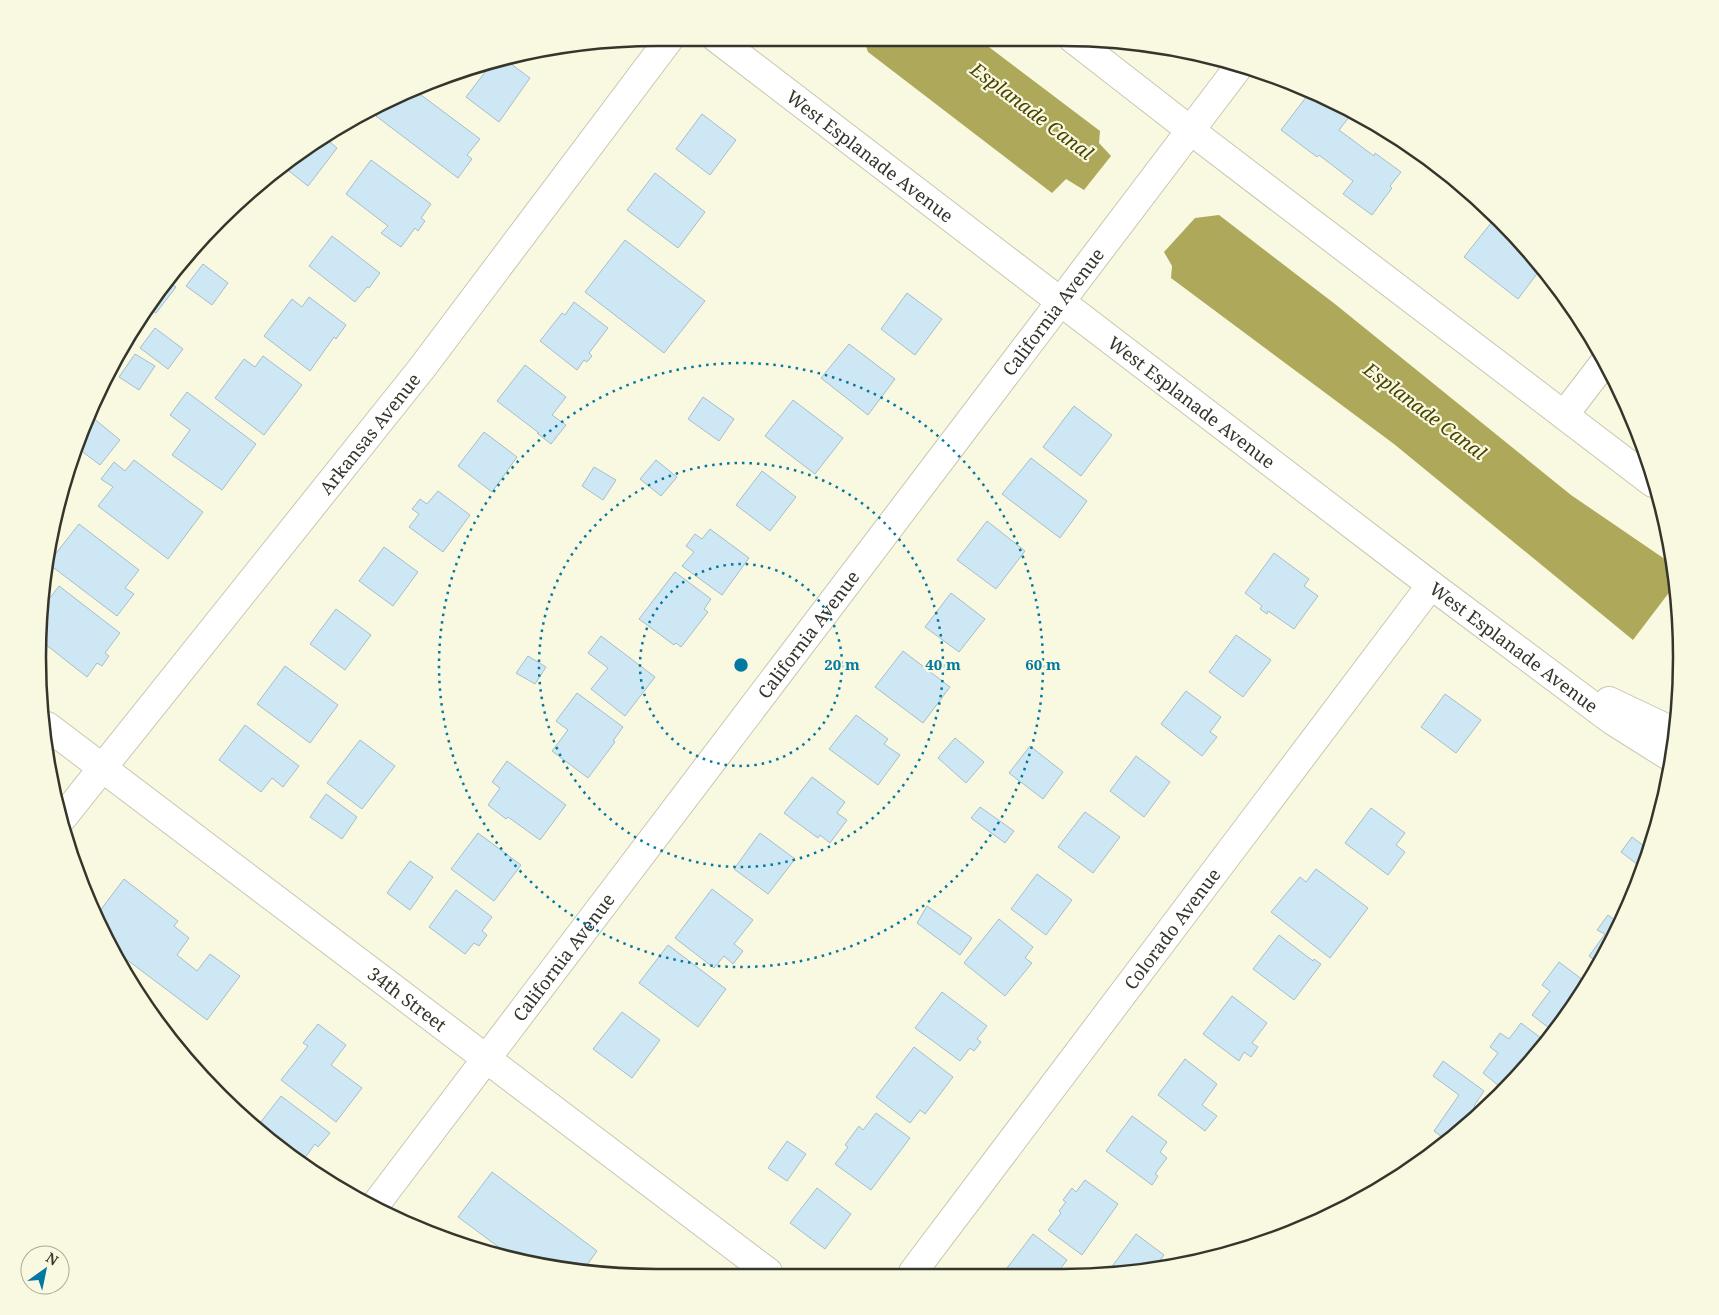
<svg xmlns="http://www.w3.org/2000/svg" width="1719" height="1315" font-family="'Noto Serif',serif">
<style>
.water{fill:#aea95a}
.building{fill:#cee7f4;stroke:#a6beca}
.lines{fill:none;stroke-linecap:round;stroke-linejoin:round}
.minor-casing{stroke:#c8c7b1;stroke-width:30}
.secondary-casing{stroke:#c8c7b1;stroke-width:30}
.minor{stroke:#fff;stroke-width:28}
.secondary{stroke:#fff;stroke-width:28}
.ring{fill:none;stroke:#0378a1;stroke-width:2.5;stroke-dasharray:2.5 5}
.labels{text-anchor:middle;dominant-baseline:central;stroke-width:4.5;stroke-linejoin:round;paint-order:stroke}
.street-label{font-size:18px;fill:#35352c;stroke:#f9f8e0}
.water-label{font-size:19px;font-style:italic;fill:#484402;stroke:#f9f8e0}
.rim{fill:none;stroke:#35352c;stroke-width:2.5}
.centre{fill:#0378a1;stroke:#f9f8e0;stroke-width:2.5}
.ring-label{font-size:15px;text-anchor:middle;font-weight:bold;fill:#0378a1;stroke:#f9f8e0;stroke-width:4.5;stroke-linejoin:round;paint-order:stroke}
</style>
<rect width="100%" height="100%" fill="#f9f8e0"/>
<g class="water">
<path d="M863 38H977L1100 131 1099 143 1111 156 1084 190 1066 179 1052 193 868 52Z"/>
<path d="M1219 215 1335 304 1571 495 1672 564 1674 586 1633 640 1394 444 1171 278 1172 266 1164 252 1195 218Z"/>
</g>
<g class="building">
<path d="M503 58 530 78 499 122 466 97 495 59Z"/>
<path d="M417 92 480 139 467 155 472 159 458 178 376 116 380 112 376 109Z"/>
<path d="M1310 92 1336 102 1353 112 1339 130 1374 156 1375 153 1401 172 1390 186 1392 188 1372 215 1343 194 1353 181 1319 155 1317 157 1281 130Z"/>
<path d="M702 114 736 140 710 175 676 149Z"/>
<path d="M325 138 337 148 308 186 285 168Z"/>
<path d="M371 160 431 204 421 218 425 221 418 231 415 228 401 247 381 233 388 226 346 194Z"/>
<path d="M655 173 705 212 678 248 627 210Z"/>
<path d="M216 223 219 224 191 262 188 260Z"/>
<path d="M1491 223 1502 232 1505 228 1527 248 1542 267 1518 299 1464 257Z"/>
<path d="M332 236 380 273 369 288 367 287 355 302 309 266Z"/>
<path d="M625 240 705 301 664 353 585 292Z"/>
<path d="M203 264 228 283 212 305 186 286Z"/>
<path d="M170 283 176 287 156 313 150 309Z"/>
<path d="M907 293 942 319 915 355 881 329Z"/>
<path d="M309 297 346 325 336 339 334 337 310 371 264 336 292 299 302 307Z"/>
<path d="M574 302 608 328 589 353 592 356 587 362 584 360 577 370 540 341 562 313 565 315Z"/>
<path d="M155 328 183 349 168 369 140 348Z"/>
<path d="M849 344 895 379 868 415 821 378Z"/>
<path d="M135 354 155 366 139 390 119 377Z"/>
<path d="M263 356 302 385 264 435 215 398 244 359 255 367Z"/>
<path d="M525 365 566 397 552 415 566 425 551 444 537 433H539L497 401Z"/>
<path d="M187 392 256 444 222 490 172 455 190 430 170 415Z"/>
<path d="M703 397 734 419 719 441 688 419Z"/>
<path d="M793 400 843 438 815 474 765 436Z"/>
<path d="M1074 406 1112 435 1081 476 1043 447Z"/>
<path d="M92 417 120 440 100 465 79 449Z"/>
<path d="M484 432 517 457 492 492 458 466Z"/>
<path d="M1031 458 1087 501 1060 538 1002 494Z"/>
<path d="M134 460 203 512 168 559 98 506 113 487 101 479 114 462 125 471Z"/>
<path d="M656 460 677 477 661 496 640 479Z"/>
<path d="M594 467 616 480 603 500 582 486Z"/>
<path d="M762 471 796 497 770 531 736 505Z"/>
<path d="M438 491 470 515 443 552 409 527 419 514 412 509 420 499 427 504Z"/>
<path d="M987 521 1025 551 996 589 957 560Z"/>
<path d="M79 524 139 570 125 588 134 594 117 616 50 565V561Z"/>
<path d="M710 529 749 558 722 595 682 566 694 552 686 546 695 534 702 539Z"/>
<path d="M384 547 418 572 393 606 359 581Z"/>
<path d="M1274 553 1309 579 1304 586 1318 596 1294 629 1268 611 1267 614 1260 609 1262 606 1245 593Z"/>
<path d="M675 572 711 599 704 609 708 612 681 647 676 643 674 645 639 619Z"/>
<path d="M59 586 120 633 105 653 109 656 102 666 97 663 87 677 40 640 44 606Z"/>
<path d="M951 593 985 619 959 652 925 627Z"/>
<path d="M336 609 371 635 345 670 310 644Z"/>
<path d="M1236 635 1271 660 1243 697 1209 672Z"/>
<path d="M601 636 655 677 625 716 591 689 608 668 588 653Z"/>
<path d="M903 651 950 687 923 723 875 687Z"/>
<path d="M528 656 546 667 535 684 516 673Z"/>
<path d="M285 666 338 705 310 743 257 704Z"/>
<path d="M1186 691 1221 717 1210 732 1217 737 1202 756 1161 724Z"/>
<path d="M577 693 623 727 613 741 615 742 588 778 552 751 568 730 556 721Z"/>
<path d="M1445 694 1481 720 1456 753 1421 727Z"/>
<path d="M856 715 888 739 884 744 900 755 878 785 829 749Z"/>
<path d="M245 725 299 766 283 787 272 778 261 792 219 760Z"/>
<path d="M955 738 984 762 966 783 938 758Z"/>
<path d="M360 740 395 766 362 809 327 783Z"/>
<path d="M1030 746 1063 772 1043 799 1009 773Z"/>
<path d="M1136 756 1170 782 1144 817 1110 791Z"/>
<path d="M507 761 566 805 540 840 508 817 506 819 488 805 500 788 492 782Z"/>
<path d="M812 777 845 802 837 813 847 820 830 843 820 835 818 838 784 813Z"/>
<path d="M326 794 357 817 342 839 310 817Z"/>
<path d="M980 807 1014 831 1005 843 971 818Z"/>
<path d="M1371 808 1405 833 1396 845 1405 852 1388 875 1345 843Z"/>
<path d="M1085 812 1120 837 1093 873 1058 847Z"/>
<path d="M478 833 521 865 494 901 451 869Z"/>
<path d="M760 833 795 859 768 894 734 869Z"/>
<path d="M1632 837 1648 849 1642 868 1621 852Z"/>
<path d="M410 861 433 877 410 910 387 893Z"/>
<path d="M1316 869 1368 908 1330 958 1271 912 1300 877 1306 882Z"/>
<path d="M1037 874 1072 900 1046 935 1011 909Z"/>
<path d="M124 879 178 921 174 926 189 938 177 955 197 971 210 954 240 976 207 1020 110 947 101 931 96 916Z"/>
<path d="M712 889 753 920 734 944 743 951 733 964 724 956 714 968 675 938Z"/>
<path d="M456 890 492 917 482 931 487 935 479 946 474 943 465 954 429 927Z"/>
<path d="M927 906 972 938 960 955 917 923Z"/>
<path d="M1608 915 1619 923 1598 963 1589 956 1605 934 1597 930Z"/>
<path d="M999 919 1033 947 1025 958 1032 963 1005 996 964 963Z"/>
<path d="M1279 935 1313 961 1314 959 1321 964 1294 1000 1253 969Z"/>
<path d="M668 945 726 989 698 1027 639 983Z"/>
<path d="M1559 962 1587 983 1577 1002 1553 1031 1532 1015 1550 991 1542 985Z"/>
<path d="M942 992 987 1026 977 1039 981 1042 974 1051 970 1048 960 1061 915 1028Z"/>
<path d="M1232 996 1267 1023 1252 1043 1258 1047 1251 1057 1244 1052 1239 1061 1203 1034Z"/>
<path d="M622 1012 660 1040 632 1078 593 1049Z"/>
<path d="M1521 1023 1545 1041 1504 1090 1483 1073 1498 1053 1490 1047 1500 1033 1509 1039Z"/>
<path d="M318 1024 346 1045 331 1065 362 1088 336 1122 281 1080 308 1046 303 1043Z"/>
<path d="M914 1047 953 1077 925 1114 920 1110 910 1123 876 1097Z"/>
<path d="M1185 1059 1217 1084 1202 1105 1217 1116 1205 1131 1158 1095Z"/>
<path d="M1443 1061 1484 1091 1474 1106 1481 1111 1446 1140 1434 1131 1459 1095 1433 1076Z"/>
<path d="M281 1096 330 1133 318 1147 315 1144 301 1163 257 1127Z"/>
<path d="M876 1113 910 1138 871 1190 835 1164 848 1147 845 1145 859 1126 863 1130Z"/>
<path d="M1132 1116 1167 1142 1160 1152 1167 1158 1155 1174 1158 1176 1152 1185 1106 1151Z"/>
<path d="M787 1141 806 1154 787 1181 768 1168Z"/>
<path d="M1413 1158 1419 1162 1406 1173 1398 1177Z"/>
<path d="M492 1172 597 1251 582 1272 512 1257 458 1217Z"/>
<path d="M1085 1180 1118 1204 1082 1255 1048 1230 1061 1213 1059 1211 1066 1202 1063 1200 1072 1188 1076 1192Z"/>
<path d="M817 1188 851 1214 825 1249 790 1223Z"/>
<path d="M449 1231 471 1247 458 1245 444 1238Z"/>
<path d="M1033 1234 1067 1260 1058 1272H1004Z"/>
<path d="M1136 1234 1164 1255 1153 1270 1142 1272H1108Z"/>
</g>
<g class="lines">
<g class="minor-casing">
<g id="minor">
<path d="M1564 415 1604 363"/>
<path id="s1" d="M47 726 768 1272"/>
<path id="s2" d="M60 821 422 368 670 38"/>
<path id="s3" d="M376 1204 1240 65"/>
<path id="s4" d="M913 1272 1431 585"/>
</g>
</g>
<g class="secondary-casing">
<g id="secondary">
<path id="s5" d="M716 38 1431 585 1613 721 1672 758"/>
<path d="M1073 39 1190 130 1653 483"/>
<path d="M1609 701 1666 728 1674 730"/>
</g>
</g>
<use href="#minor" class="minor"/>
<use href="#secondary" class="secondary"/>
</g>
<g class="ring">
<circle cx="741" cy="665" r="101"/>
<circle cx="741" cy="665" r="202"/>
<circle cx="741" cy="665" r="302"/>
</g>
<g class="labels">
<g class="street-label">
<text stroke="none"><textPath href="#s5" startOffset="194">West Esplanade Avenue</textPath></text>
<text stroke="none"><textPath href="#s3" startOffset="1120">California Avenue</textPath></text>
<text stroke="none"><textPath href="#s5" startOffset="599">West Esplanade Avenue</textPath></text>
<text stroke="none"><textPath href="#s2" startOffset="496">Arkansas Avenue</textPath></text>
<text stroke="none"><textPath href="#s3" startOffset="715">California Avenue</textPath></text>
<text stroke="none"><textPath href="#s5" startOffset="1004">West Esplanade Avenue</textPath></text>
<text stroke="none"><textPath href="#s4" startOffset="430">Colorado Avenue</textPath></text>
<text stroke="none"><textPath href="#s3" startOffset="310">California Avenue</textPath></text>
<text stroke="none"><textPath href="#s1" startOffset="452">34th Street</textPath></text>
</g>
<g class="water-label">
<text transform="translate(1032 111) rotate(37)">Esplanade Canal</text>
<text transform="translate(1425 411) rotate(37)">Esplanade Canal</text>
</g>
</g>
<path d="M0 0H1719V1315H0ZM657 46H1062A611 611 0 0 1 1673 657V658A611 611 0 0 1 1062 1269H657A611 611 0 0 1 46 658V657A611 611 0 0 1 657 46Z" fill="#f9f8e0" fill-rule="evenodd"/>
<path class="rim" d="M657 46H1062A611 611 0 0 1 1673 657V658A611 611 0 0 1 1062 1269H657A611 611 0 0 1 46 658V657A611 611 0 0 1 657 46Z"/>
<circle cx="741" cy="665" r="8" class="centre"/>
<g class="ring-label">
<text x="842" y="670">20 m</text>
<text x="943" y="670">40 m</text>
<text x="1043" y="670">60 m</text>
</g>
<g transform="translate(45 1270) rotate(33)"><circle r="24" fill="#f9f8e0" stroke="#abaa98"/>
<path d="M0-4L9 19L0 12L-9 19Z" fill="#0378a1"/>
<text y="-8" font-size="14" font-weight="bold" text-anchor="middle" fill="#35352c">N</text>
</g>
</svg>
